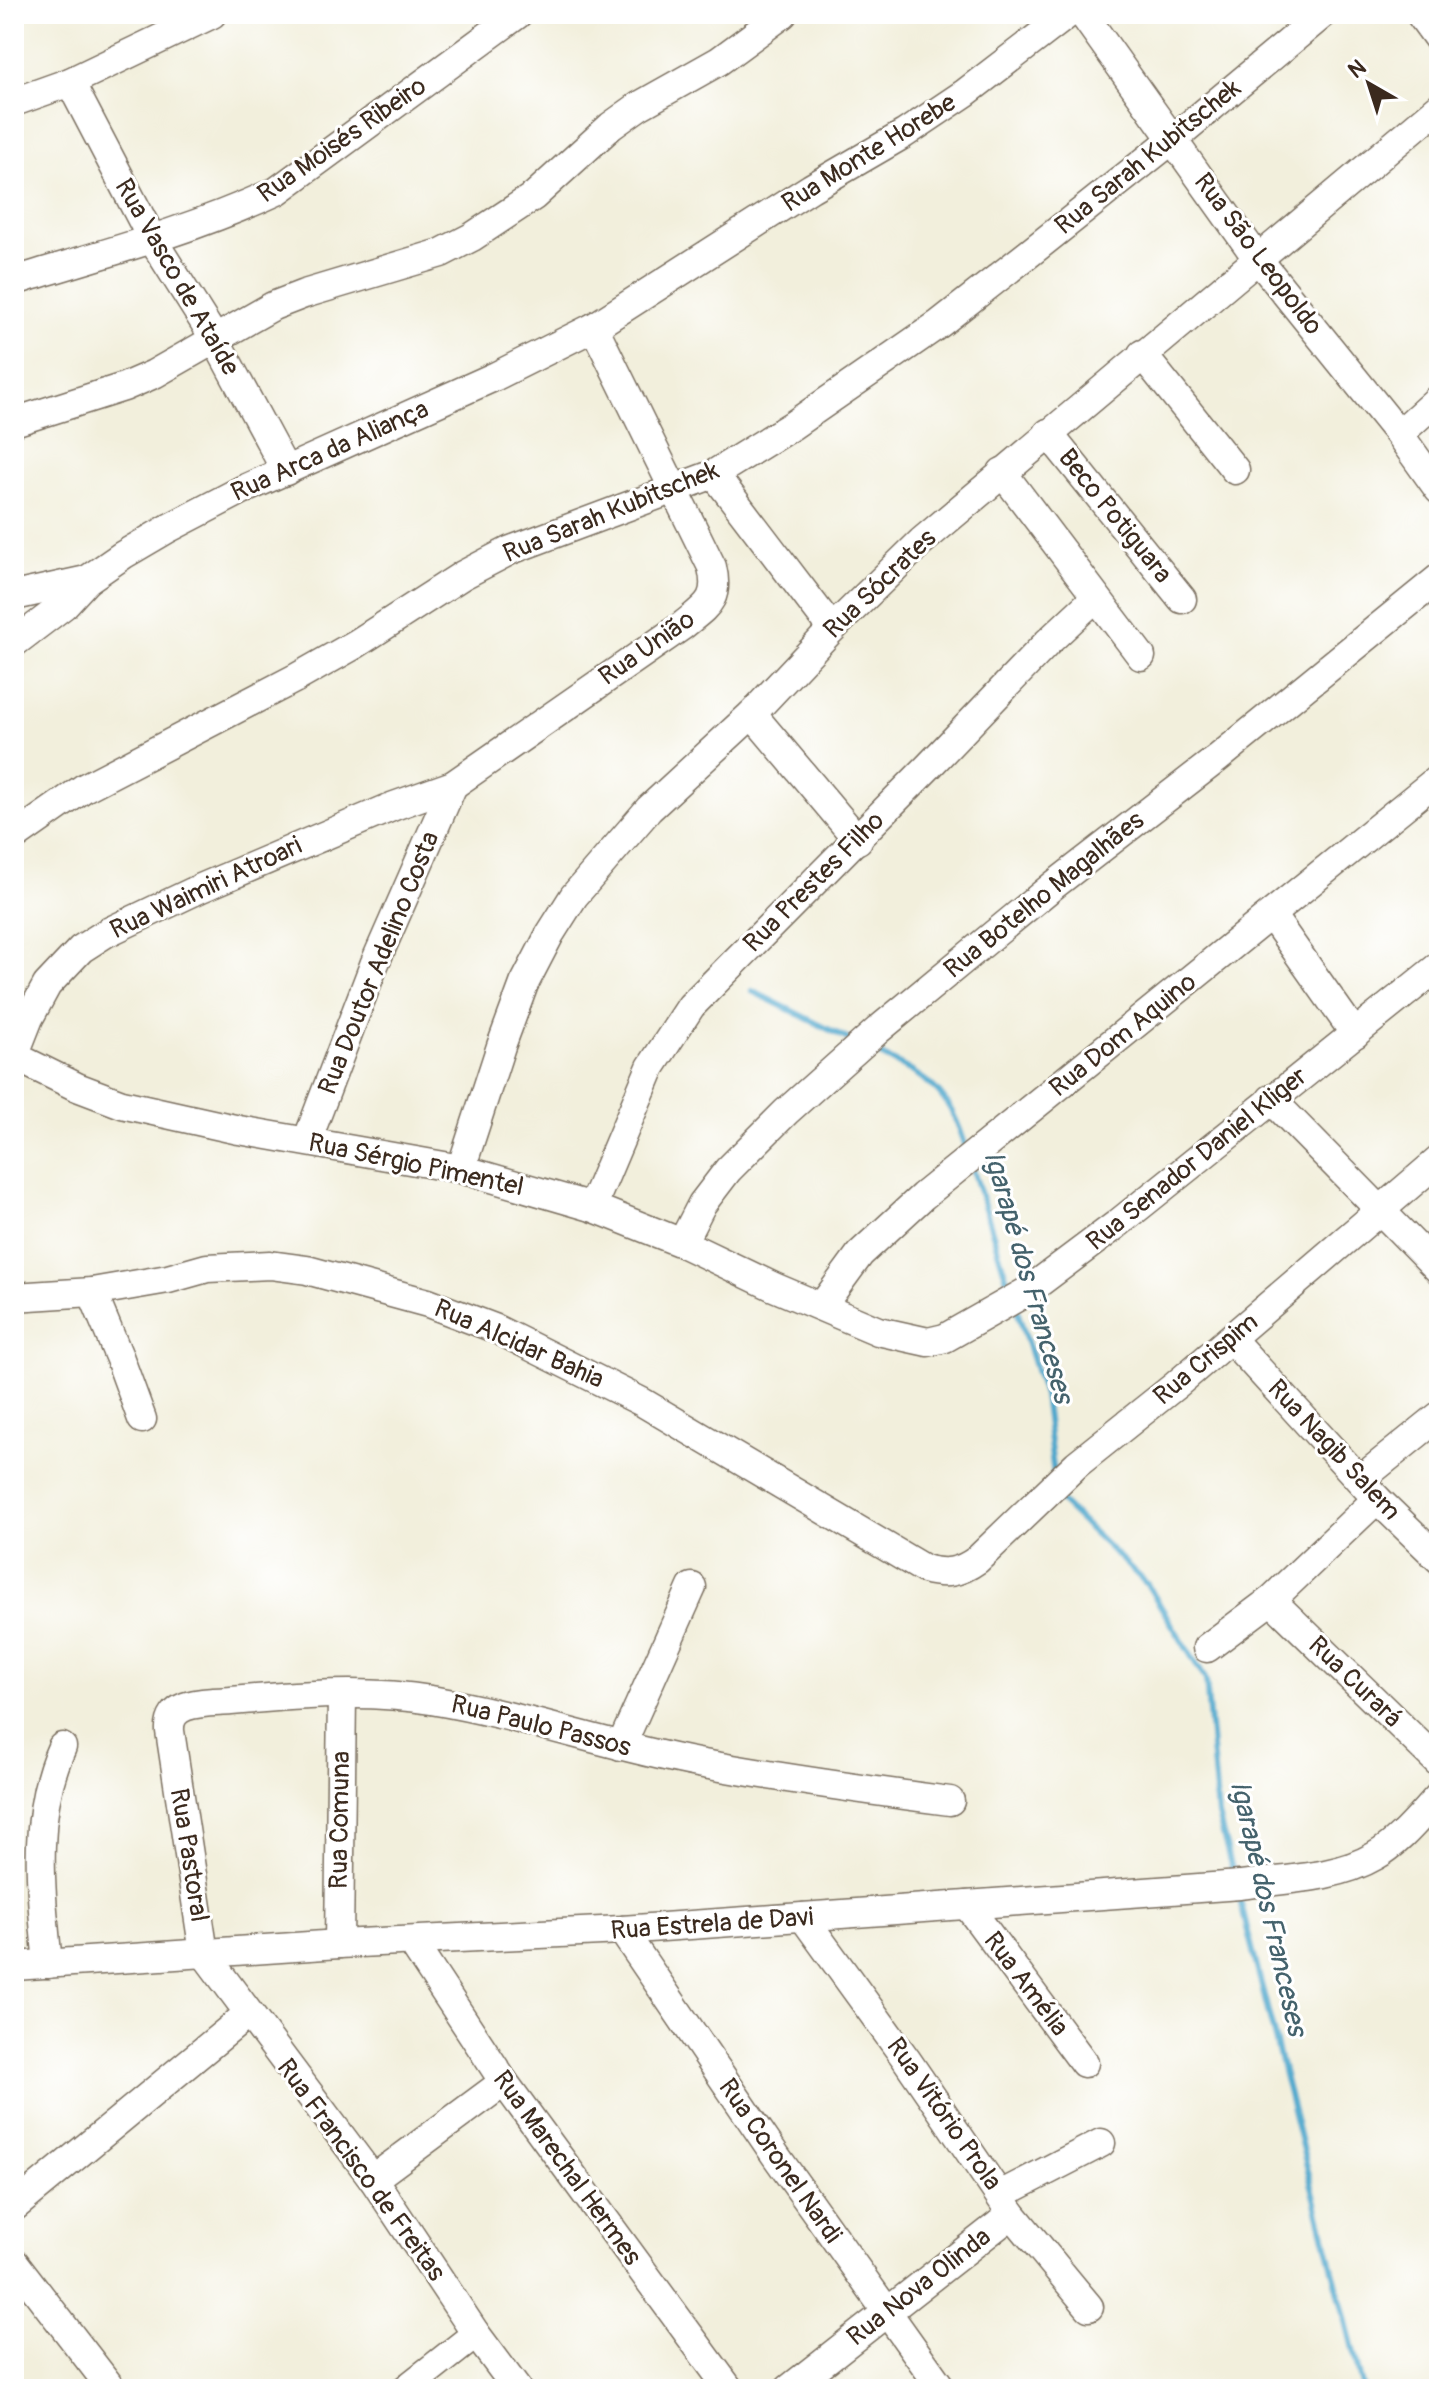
<svg xmlns="http://www.w3.org/2000/svg" width="1453" height="2403" font-family="Pangolin,sans-serif">
<style>
.lines{fill:none;stroke-linecap:round;stroke-linejoin:round}
.stream{stroke:#4ea7cc;stroke-width:6}
.minor-casing{stroke:#7b6f60;stroke-width:31}
.minor{stroke:#fff;stroke-width:28}
.labels{text-anchor:middle;dominant-baseline:central;stroke-width:6;stroke-linejoin:round;paint-order:stroke}
.street-label{font-size:26px;fill:#3b2a1e;stroke:#fff}
.water-label{font-size:28px;font-style:italic;fill:#44626c;stroke:#fff}
</style>
<rect width="100%" height="100%" fill="#fff"/>
<filter id="ink" filterUnits="userSpaceOnUse"><feTurbulence type="fractalNoise" baseFrequency=".0125" numOctaves="2"/><feDisplacementMap in="SourceGraphic" scale="16" xChannelSelector="R" yChannelSelector="G"/><feConvolveMatrix kernelMatrix="1 2 1 2 8 2 1 2 1" color-interpolation-filters="sRGB"/></filter>
<filter id="wash" filterUnits="userSpaceOnUse"><feTurbulence type="fractalNoise" baseFrequency=".006" numOctaves="4" result="noise"/><feDisplacementMap in="SourceGraphic" scale="32" xChannelSelector="R" yChannelSelector="G"/><feGaussianBlur stdDeviation="1.8" result="paint"/><feColorMatrix in="noise" values="0 0 0 0 0 0 0 0 0 0 0 0 0 0 0 0 0 1.4 0 .05"/><feComposite in="paint" operator="in"/></filter>
<g filter="url(#wash)">
<rect width="100%" height="100%" fill="#f2efdc"/>
<g class="lines">
<g class="stream">
<path d="M752 991 852 1041"/>
<path d="M870 1050C927 1078 948 1086 967 1151"/>
<path d="M972 1166 1011 1293"/>
<path d="M1016 1307 1044 1395 1054 1475"/>
<path d="M1056 1494V1497L1147 1584 1206 1680 1218 1815 1234 1877"/>
<path d="M1238 1892 1363 2389"/>
</g>
</g>
</g>
<g filter="url(#ink)">
<g class="lines">
<g class="minor-casing">
<g id="minor">
<path d="M1083 14 1257 258 1399 434 1439 490"/>
<path d="M1420 14 1439 40"/>
<path d="M70 82 152 239 215 339 286 471"/>
<path d="M14 102 70 82 212 14"/>
<path d="M14 281C103 254 193 230 277 191L518 14"/>
<path d="M594 327 712 567C720 601 706 606 682 626L453 785 394 806 201 888 106 933 81 949 47 985 29 1018 14 1056 77 1087 122 1104 239 1130 461 1169 592 1207 682 1243 774 1287 878 1331 928 1342 945 1338 1028 1291 1116 1225 1439 966"/>
<path d="M1142 354 1235 470"/>
<path d="M14 422 124 387 154 374 273 306 304 294 441 253 472 237 534 196 611 126 639 106 719 61 783 14"/>
<path d="M1048 433 1182 599"/>
<path d="M1399 434 1439 398"/>
<path d="M1002 472 1141 656"/>
<path d="M714 474 832 629"/>
<path d="M14 596 87 580"/>
<path d="M14 643 64 605 87 580 123 555 169 528 242 490 496 376 594 327 811 188 904 134 965 93 1068 14"/>
<path d="M752 714 858 840"/>
<path d="M14 837 84 788 296 678 356 644 463 575 511 550 714 474 793 425 939 324 1031 252 1173 139 1323 14"/>
<path d="M1271 915 1355 1034"/>
<path d="M1271 1099 1439 1270"/>
<path d="M307 1141 374 965 453 785"/>
<path d="M461 1169 501 1046 524 984 550 934 574 896 649 809 752 714 832 629 922 541 1439 107"/>
<path d="M592 1207 651 1067 691 1006 929 766 1048 642 1095 598"/>
<path d="M682 1243 702 1204 728 1170 786 1112 878 1030 1054 885 1218 758 1439 578"/>
<path d="M92 1292 120 1359 142 1419"/>
<path d="M14 1297 92 1292 168 1279 207 1268 270 1265 307 1270 428 1303 494 1328 642 1402 924 1569C945 1575 959 1573 977 1560L1077 1464 1176 1385 1439 1160"/>
<path d="M822 1306 860 1254 923 1196 1439 778"/>
<path d="M1231 1339 1377 1499 1439 1559"/>
<path d="M1361 1479 1439 1416"/>
<path d="M1271 1600 1439 1763"/>
<path d="M1207 1648 1271 1600 1377 1499"/>
<path d="M621 1746 692 1587"/>
<path d="M967 1905 1084 2063"/>
<path d="M803 1917 906 2059 1012 2214 1089 2307"/>
<path d="M622 1930 776 2156 942 2389"/>
<path d="M412 1942 504 2082 729 2389"/>
<path d="M339 1944 342 1695"/>
<path d="M48 1964C41 1891 31 1815 62 1747"/>
<path d="M14 1966 339 1944 622 1930 1240 1885C1284 1879 1336 1879 1375 1856 1400 1842 1419 1817 1439 1796"/>
<path d="M373 2179 504 2082"/>
<path d="M1000 2195 1101 2143"/>
<path d="M14 2207 248 2014"/>
<path d="M14 2262 112 2389"/>
<path d="M406 2389 476 2334"/>
<path d="M517 2389 476 2334 373 2179 204 1953 170 1731C168 1699 208 1703 231 1701 297 1695 366 1689 431 1700 521 1715 608 1746 698 1763 781 1778 866 1790 950 1801"/>
<path d="M789 2389 1012 2214"/>
</g>
</g>
<use href="#minor" class="minor"/>
</g>
</g>
<g class="labels">
<g class="street-label">
<text transform="translate(342 140) rotate(-35)">Rua Moisés Ribeiro</text>
<text transform="translate(869 153) rotate(-32)">Rua Monte Horebe</text>
<text transform="translate(1148 157) rotate(-39)">Rua Sarah Kubitschek</text>
<text transform="translate(1258 254) rotate(53)">Rua São Leopoldo</text>
<text transform="translate(177 277) rotate(60)">Rua Vasco de Ataíde</text>
<text transform="translate(330 451) rotate(-24)">Rua Arca da Aliança</text>
<text transform="translate(611 512) rotate(-22)">Rua Sarah Kubitschek</text>
<text transform="translate(1115 516) rotate(51)">Beco Potiguara</text>
<text transform="translate(880 584) rotate(-44)">Rua Sócrates</text>
<text transform="translate(647 648) rotate(-35)">Rua União</text>
<text transform="translate(814 882) rotate(-45)">Rua Prestes Filho</text>
<text transform="translate(206 888) rotate(-25)">Rua Waimiri Atroari</text>
<text transform="translate(1044 895) rotate(-39)">Rua Botelho Magalhães</text>
<text transform="translate(379 963) rotate(-68)">Rua Doutor Adelino Costa</text>
<text transform="translate(1123 1035) rotate(-39)">Rua Dom Aquino</text>
<text transform="translate(1197 1159) rotate(-39)">Rua Senador Daniel Kliger</text>
<text transform="translate(416 1165) rotate(12)">Rua Sérgio Pimentel</text>
<text transform="translate(519 1344) rotate(24)">Rua Alcidar Bahia</text>
<text transform="translate(1206 1359) rotate(-40)">Rua Crispim</text>
<text transform="translate(1334 1450) rotate(47)">Rua Nagib Salem</text>
<text transform="translate(1355 1682) rotate(44)">Rua Curará</text>
<text transform="translate(541 1726) rotate(14)">Rua Paulo Passos</text>
<text transform="translate(340 1820) rotate(-89)">Rua Comuna</text>
<text transform="translate(189 1855) rotate(81)">Rua Pastoral</text>
<text transform="translate(712 1924) rotate(-4)">Rua Estrela de Davi</text>
<text transform="translate(1026 1984) rotate(53)">Rua Amélia</text>
<text transform="translate(944 2114) rotate(55)">Rua Vitório Prola</text>
<text transform="translate(780 2161) rotate(55)">Rua Coronel Nardi</text>
<text transform="translate(567 2168) rotate(54)">Rua Marechal Hermes</text>
<text transform="translate(361 2170) rotate(54)">Rua Francisco de Freitas</text>
<text transform="translate(919 2287) rotate(-38)">Rua Nova Olinda</text>
</g>
<g class="water-label">
<text transform="translate(1028 1277) rotate(74)">Igarapé dos Franceses</text>
<text transform="translate(1268 1908) rotate(77)">Igarapé dos Franceses</text>
</g>
</g>
<rect width="1453" height="2403" fill="none" stroke="#fff" stroke-width="48"/>
<g transform="translate(1369 84) rotate(321)" stroke="#ffffff" stroke-width="6" paint-order="stroke">
<path d="M0-6L14 30L0 20L-14 30Z" fill="#3b2a1e"/>
<text y="-12" font-size="22" font-weight="bold" text-anchor="middle" fill="#3b2a1e">N</text>
</g>
</svg>
